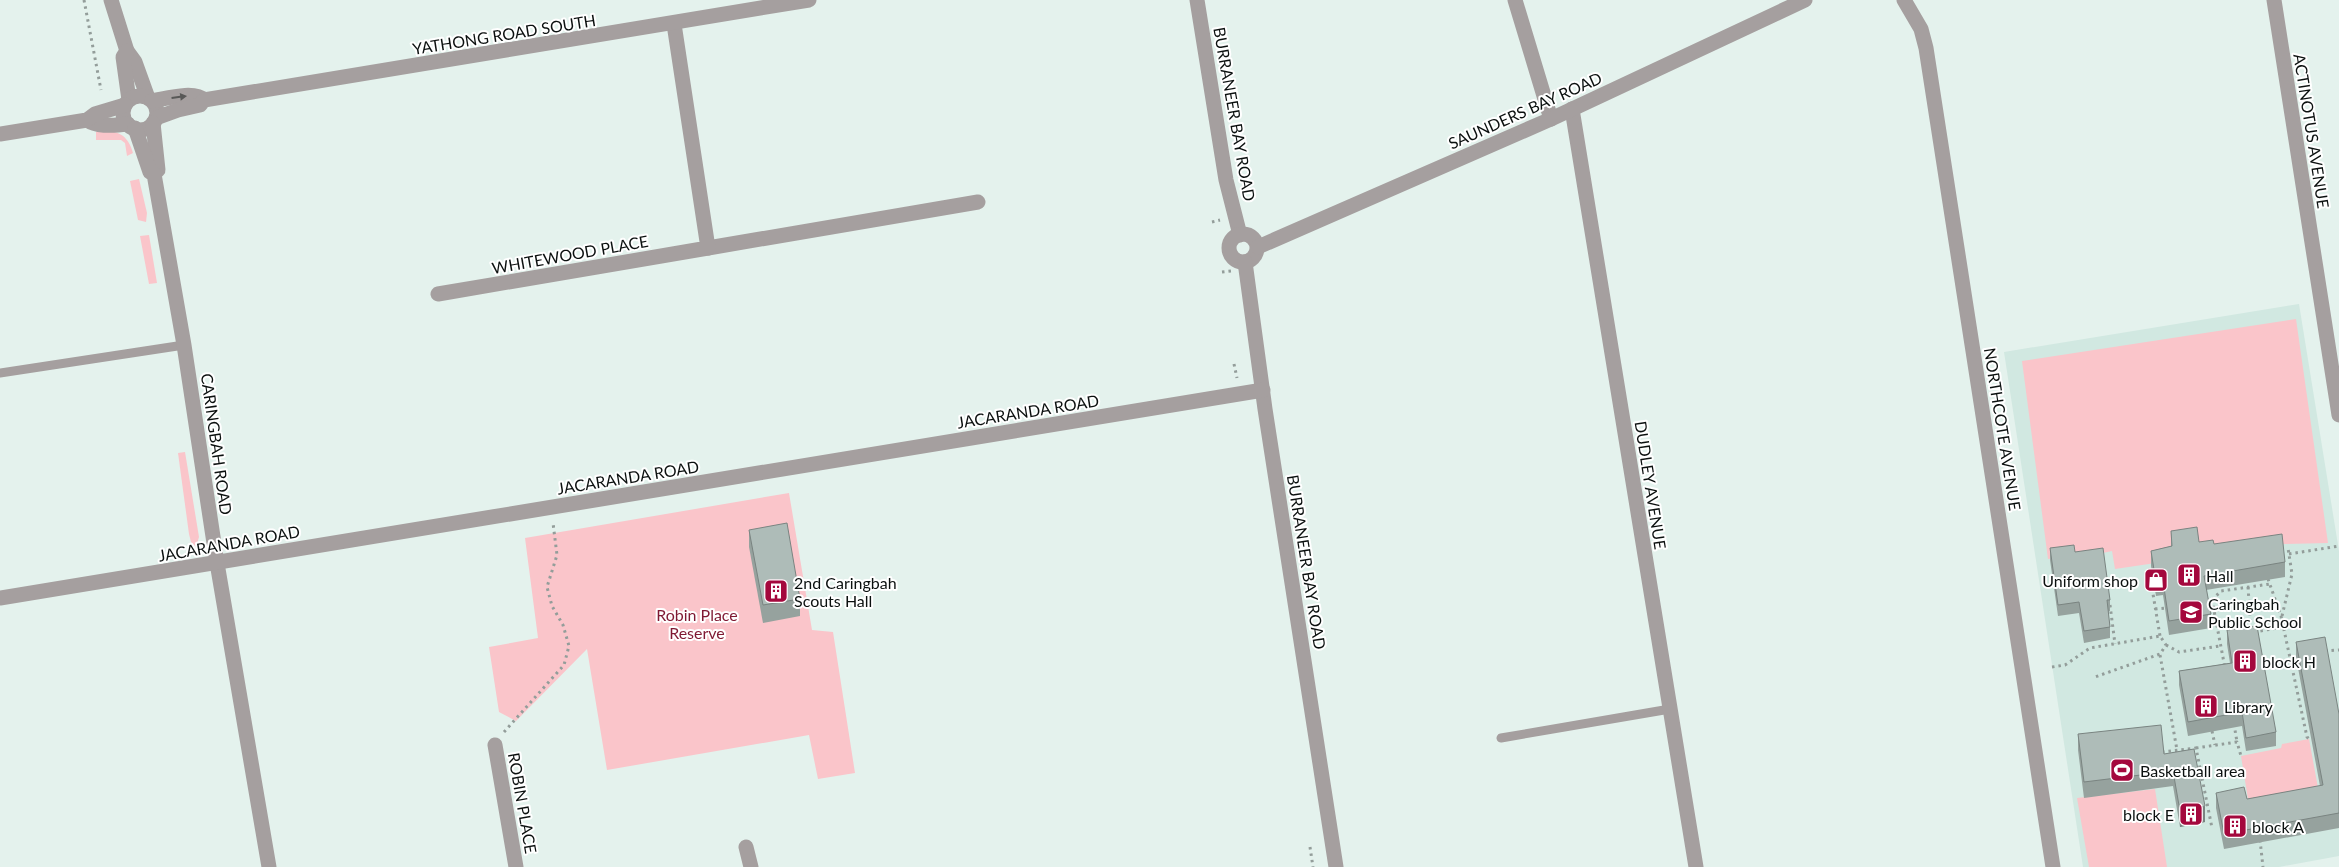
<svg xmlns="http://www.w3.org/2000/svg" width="2339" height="867" font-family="Lato,sans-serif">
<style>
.built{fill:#d1e8e1}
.green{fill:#fac5ca}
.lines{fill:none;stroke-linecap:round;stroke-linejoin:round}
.path{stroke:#939d9a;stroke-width:3;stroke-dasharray:2.5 4;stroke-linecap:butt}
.service{stroke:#a59f9f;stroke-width:9}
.minor{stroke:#a59f9f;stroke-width:15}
.tertiary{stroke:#a59f9f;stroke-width:15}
.wall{fill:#96a29e}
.shaded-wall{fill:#7a8481}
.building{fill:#aebcb8;stroke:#7a8481}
.oneway{fill:#585857}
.labels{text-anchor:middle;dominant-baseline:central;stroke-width:4;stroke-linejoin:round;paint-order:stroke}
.street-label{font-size:16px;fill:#0b100f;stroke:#fff}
.poi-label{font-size:16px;fill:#0b100f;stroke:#fff;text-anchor:start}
.park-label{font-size:16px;fill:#7f1933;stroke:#fff}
</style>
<rect width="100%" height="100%" fill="#e4f2ed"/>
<path class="built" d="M2299 304 2339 551V856L2279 867H2083L2004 352Z"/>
<g class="green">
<path d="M96 132C113 130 127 131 133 153L127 156 125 143 121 140H96Z"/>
<path d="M139 179 147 213 146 222 138 220 130 181Z"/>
<path d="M149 235 157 283 149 284 140 236Z"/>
<path d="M2296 319 2328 543 2285 544 2115 569 2112 551 2075 559 2074 556 2048 559 2022 361Z"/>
<path d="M185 452 199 537 196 547 191 542 189 534 178 453Z"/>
<path d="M789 493 812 630 833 632 855 773 818 779 809 735 607 770 587 649 516 721 499 712 489 647 538 638 525 538Z"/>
<path d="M2309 739 2320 799 2250 811 2241 756 2281 748 2282 744Z"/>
<path d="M2155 789 2167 867H2089L2077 798Z"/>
</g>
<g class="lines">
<g class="path">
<path d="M84 0 101 90"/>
<path d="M1212 222 1220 220"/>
<path d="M1222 272 1231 271"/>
<path d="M1234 364 1237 378"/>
<path d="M2289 554 2339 546"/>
<path d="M2268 579 2281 616 2307 737 2309 739"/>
<path d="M2151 582 2160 636"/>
<path d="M2248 587 2251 629"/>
<path d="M2212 600 2221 591 2270 584"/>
<path d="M2205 601 2212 600 2225 668"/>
<path d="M2110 605 2115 644"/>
<path d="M2155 609 2167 608"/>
<path d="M2282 616 2292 574 2288 548"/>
<path d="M2254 632 2284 627"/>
<path d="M2166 645 2179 652 2220 646"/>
<path d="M2325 651 2339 650"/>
<path d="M2160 655 2177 750"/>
<path d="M2052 667 2065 665 2090 648 2160 636 2166 645 2160 654 2095 677"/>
<path d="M2234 724 2237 742"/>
<path d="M2212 731 2215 745"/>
<path d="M504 732 564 665 569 646 563 625 552 606 547 587 557 555 553 523"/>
<path d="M2196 748 2237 742 2241 756"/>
<path d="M2162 752 2196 748 2212 828"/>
<path d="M2260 840 2263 867"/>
<path d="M1310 847 1313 867"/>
</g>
<g class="service">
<path d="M0 373 184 345"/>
<path d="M1501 738 1670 709"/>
</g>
<g class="minor">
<path d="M1515 0 1551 119"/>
<path d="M1904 0 1921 29 1926 48 2053 867"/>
<path d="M2274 0 2339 415"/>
<path d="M1572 109 1696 867"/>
<path d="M708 248 978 202"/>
<path d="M438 294 708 248 674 24"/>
<path d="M495 745 516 867"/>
<path d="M746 847 751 867"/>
</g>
<g class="tertiary">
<path d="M111 0 127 51 135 62 148 98"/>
<path d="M1197 0 1226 180 1240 235"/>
<path d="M127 51 123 57 129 100"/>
<circle cx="140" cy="113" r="17"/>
<path d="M152 101C165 99 194 90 204 100"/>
<path d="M156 118 178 110 200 105 204 100 809 0"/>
<path d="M87 120C98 128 115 125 128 124"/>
<path d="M153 123 158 170 154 174"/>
<path d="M135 128 150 172 154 174 184 345 217 563 269 867"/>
<path d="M0 134 87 120 95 114 125 105"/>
<circle cx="1243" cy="248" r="14"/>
<path d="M1258 247 1551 119 1805 0"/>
<path d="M1245 262 1265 409 1336 867"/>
<path d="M0 598 1263 390"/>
</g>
</g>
<g class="wall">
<path d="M749 530 800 599V616L763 623 749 547Z"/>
<path d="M2171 531 2199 542 2214 544 2285 562V577L2206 590 2211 614V628L2169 635 2163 595 2156 596 2151 566V551L2171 546Z"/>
<path d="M2050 548 2075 552 2110 600V611L2108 612 2110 627V638L2084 643 2079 613 2058 616 2050 560Z"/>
<path d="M2227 630 2276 732V746L2246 751 2242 726 2188 736 2179 685V671L2230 663 2227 644Z"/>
<path d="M2296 642 2339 714V828L2224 849 2216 808V793L2247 799 2320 786 2296 657Z"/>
<path d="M2078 734 2164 754 2205 822 2180 827 2173 786 2084 798 2078 750Z"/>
</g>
<path class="shaded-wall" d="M2205 806V822L2180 827V811Z"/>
<g class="building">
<path d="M787 523 800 599 763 605 749 530Z"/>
<path d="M2197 527 2199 542 2213 540 2214 544 2282 534 2285 562 2204 576 2211 614 2169 621 2163 581 2156 582 2151 551 2172 546 2171 531Z"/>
<path d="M2074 545 2075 552 2103 548 2110 600H2107L2110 627 2084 631 2079 602 2058 605 2050 548Z"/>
<path d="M2257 626 2276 732 2246 738 2242 712 2188 722 2179 671 2232 663 2227 630Z"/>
<path d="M2325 637 2339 714V813L2224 834 2216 793 2244 787 2247 799 2323 785 2296 642Z"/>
<path d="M2161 725 2164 754 2194 749 2205 806 2180 811 2173 771 2084 782 2078 734Z"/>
</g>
<defs><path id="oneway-solid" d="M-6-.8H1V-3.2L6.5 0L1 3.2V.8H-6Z" transform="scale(1.25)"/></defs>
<use class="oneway" href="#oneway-solid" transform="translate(179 97) rotate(-7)"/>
<defs>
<g id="building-square" transform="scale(1.25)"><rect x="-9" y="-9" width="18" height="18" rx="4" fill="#a4083d" stroke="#fff"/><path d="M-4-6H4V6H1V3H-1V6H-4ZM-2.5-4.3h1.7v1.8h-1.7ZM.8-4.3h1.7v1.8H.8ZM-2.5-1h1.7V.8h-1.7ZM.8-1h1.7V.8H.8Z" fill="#fff"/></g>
<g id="shop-square" transform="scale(1.25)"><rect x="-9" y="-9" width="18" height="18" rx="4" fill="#a4083d" stroke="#fff"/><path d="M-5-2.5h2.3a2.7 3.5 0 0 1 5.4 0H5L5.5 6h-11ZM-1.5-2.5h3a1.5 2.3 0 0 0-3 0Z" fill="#fff"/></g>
<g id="school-square" transform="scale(1.25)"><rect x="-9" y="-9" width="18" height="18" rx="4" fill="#a4083d" stroke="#fff"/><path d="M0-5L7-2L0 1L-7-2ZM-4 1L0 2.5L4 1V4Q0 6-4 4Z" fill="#fff"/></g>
<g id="stadium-square" transform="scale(1.25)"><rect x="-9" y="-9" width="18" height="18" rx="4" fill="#a4083d" stroke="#fff"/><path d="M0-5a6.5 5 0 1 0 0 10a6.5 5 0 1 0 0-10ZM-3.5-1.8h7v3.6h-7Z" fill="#fff"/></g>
</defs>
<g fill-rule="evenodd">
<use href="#building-square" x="2189" y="575"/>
<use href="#shop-square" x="2156" y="580"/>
<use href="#building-square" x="776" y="591"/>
<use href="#school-square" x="2191" y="612"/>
<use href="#building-square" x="2245" y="661"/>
<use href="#building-square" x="2206" y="706"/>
<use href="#stadium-square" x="2122" y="770"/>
<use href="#building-square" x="2191" y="814"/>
<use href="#building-square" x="2235" y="826"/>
</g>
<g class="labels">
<g class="street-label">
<text transform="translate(504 34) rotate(-9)">YATHONG ROAD SOUTH</text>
<text transform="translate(1525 110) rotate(-24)">SAUNDERS BAY ROAD</text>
<text transform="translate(1235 114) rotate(80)">BURRANEER BAY ROAD</text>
<text transform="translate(2312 131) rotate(81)">ACTINOTUS AVENUE</text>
<text transform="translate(570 254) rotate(-10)">WHITEWOOD PLACE</text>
<text transform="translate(1028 411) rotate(-9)">JACARANDA ROAD</text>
<text transform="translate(2003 429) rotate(81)">NORTHCOTE AVENUE</text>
<text transform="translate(217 444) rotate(82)">CARINGBAH ROAD</text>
<text transform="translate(628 477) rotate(-9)">JACARANDA ROAD</text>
<text transform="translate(1651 485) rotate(81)">DUDLEY AVENUE</text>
<text transform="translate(229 543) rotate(-10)">JACARANDA ROAD</text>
<text transform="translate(1307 562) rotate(81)">BURRANEER BAY ROAD</text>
<text transform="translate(523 803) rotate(80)">ROBIN PLACE</text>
</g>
<g class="poi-label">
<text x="2206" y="575">Hall</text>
<text x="2138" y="580" text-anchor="end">Uniform shop</text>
<text x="794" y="582">2nd Caringbah<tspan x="794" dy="18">Scouts Hall</tspan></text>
<text x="2208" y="603">Caringbah<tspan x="2208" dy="18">Public School</tspan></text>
<text x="2262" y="661">block H</text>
<text x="2224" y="706">Library</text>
<text x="2140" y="770">Basketball area</text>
<text x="2174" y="814" text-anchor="end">block E</text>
<text x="2252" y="826">block A</text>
</g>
<g class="park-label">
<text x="697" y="614">Robin Place<tspan x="697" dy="18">Reserve</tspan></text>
</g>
</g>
</svg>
